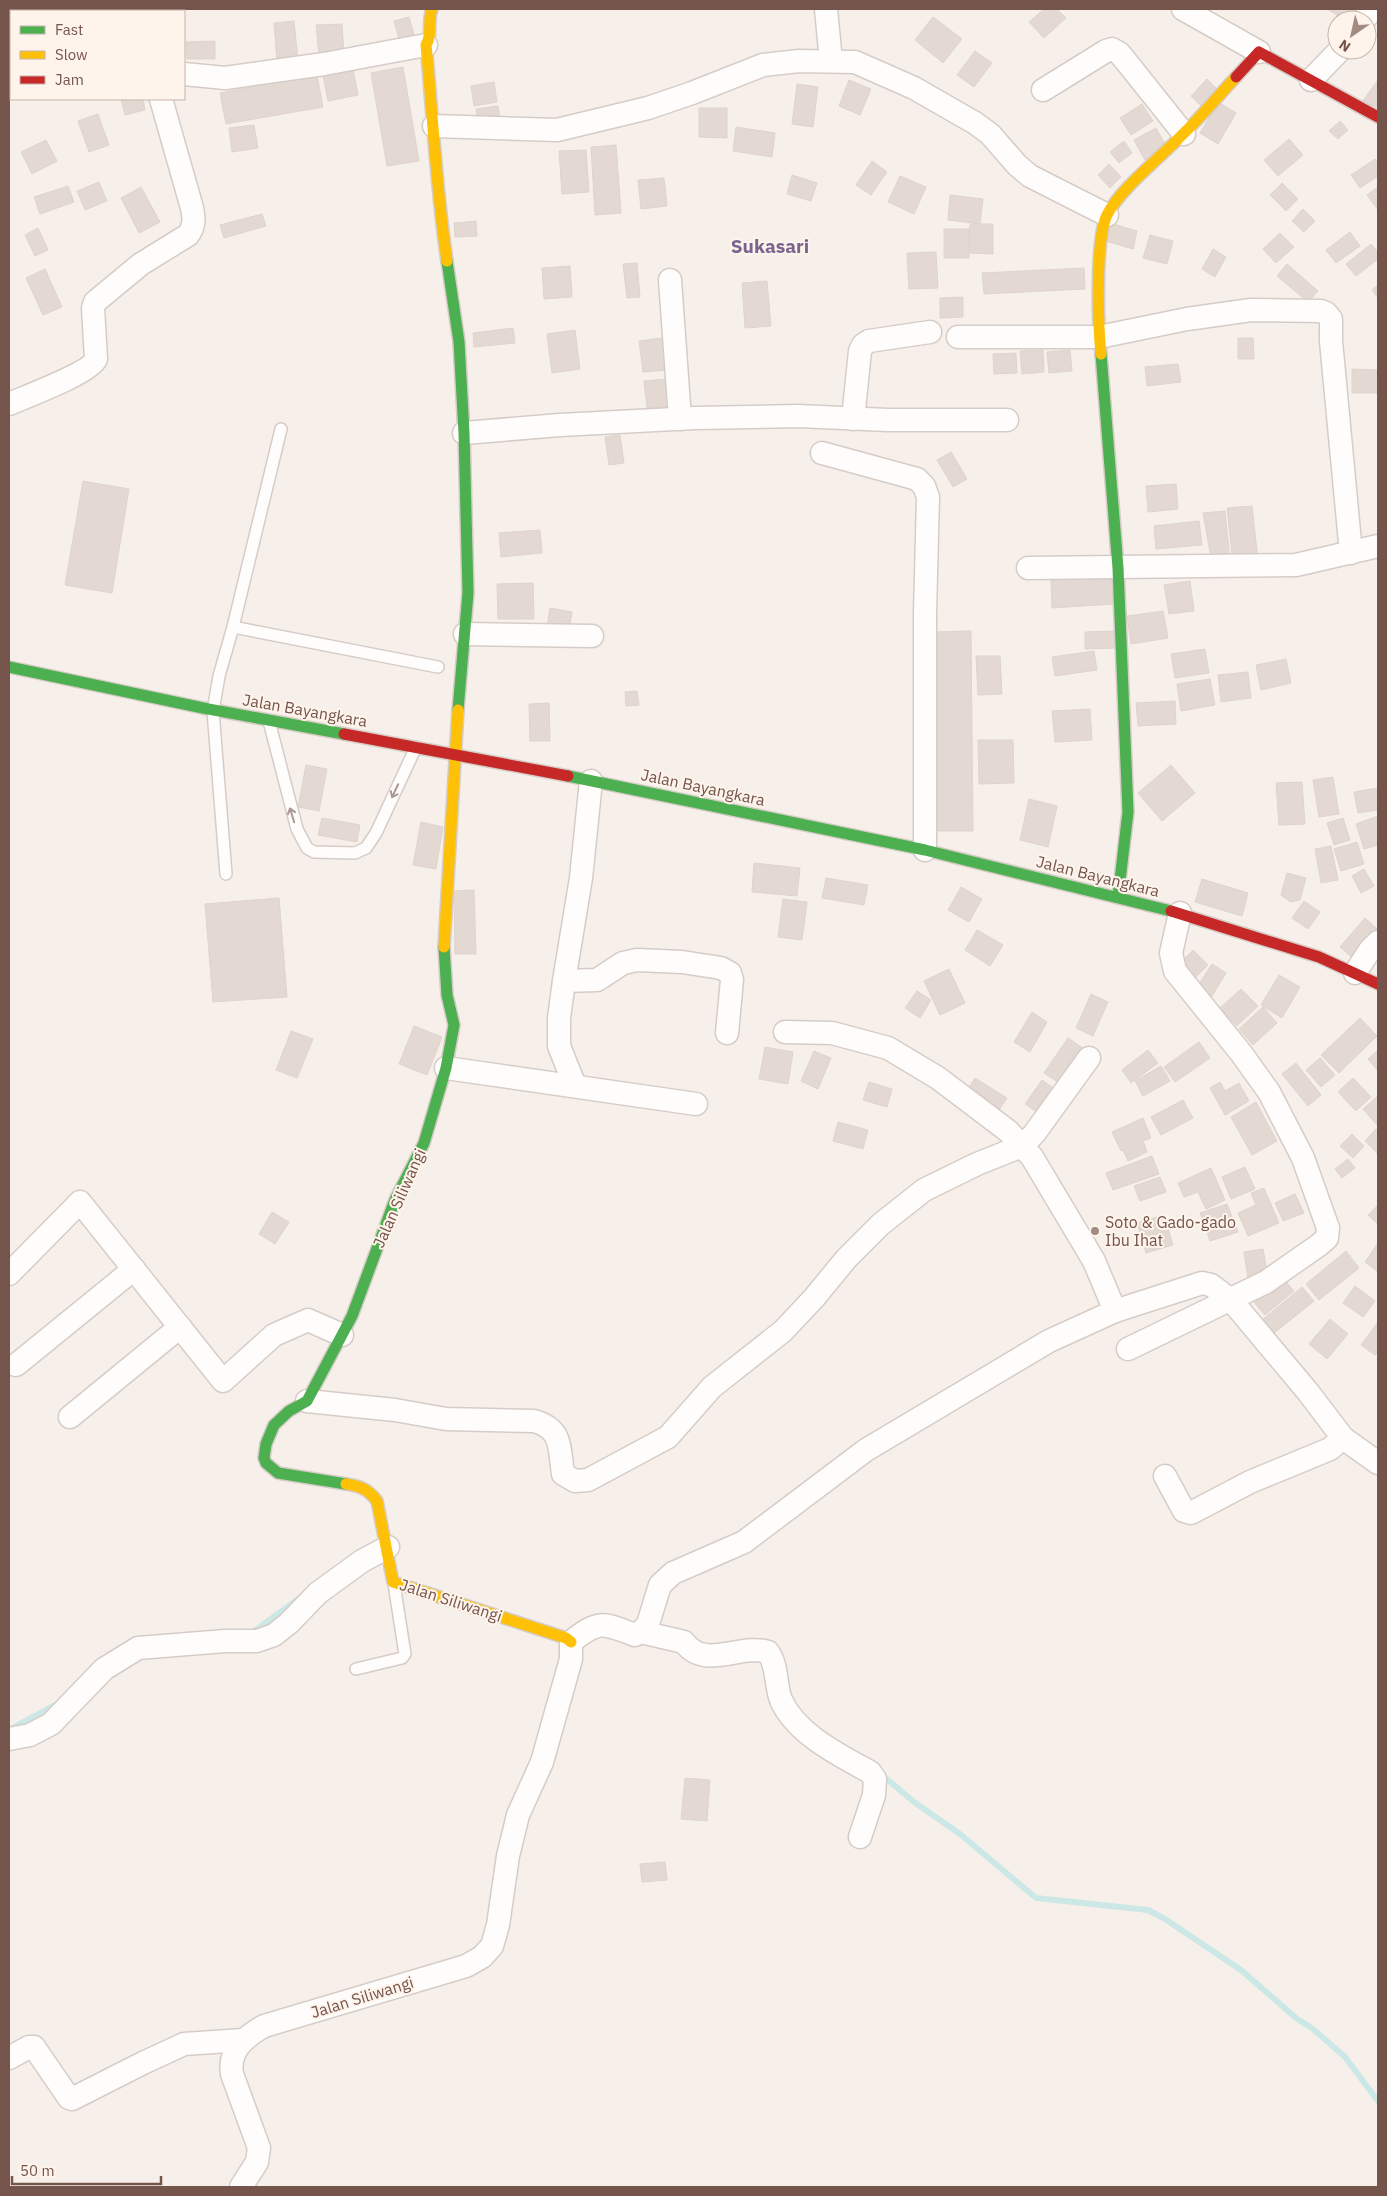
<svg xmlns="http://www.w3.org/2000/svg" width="1387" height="2196" font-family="'IBM Plex Sans',sans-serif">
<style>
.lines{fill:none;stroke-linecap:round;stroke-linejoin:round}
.stream{stroke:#cce8e6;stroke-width:6}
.building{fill:#e3d8d2;stroke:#dfd3cd}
.lane-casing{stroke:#d6ccc7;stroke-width:14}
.street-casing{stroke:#d6ccc7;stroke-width:25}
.fast-casing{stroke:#d6ccc6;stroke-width:14}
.slow-casing{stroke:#d6ccc6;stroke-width:14}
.jam-casing{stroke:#d6ccc6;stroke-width:14}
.lane{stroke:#fefdfc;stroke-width:11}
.street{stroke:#fefdfc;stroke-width:22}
.fast{stroke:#4caf50;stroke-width:11}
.slow{stroke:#ffc107;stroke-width:11}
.jam{stroke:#c62828;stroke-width:11}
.oneway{stroke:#ab9892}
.poi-dot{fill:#a28b83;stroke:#fef4eb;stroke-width:2}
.labels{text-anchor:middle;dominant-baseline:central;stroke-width:4;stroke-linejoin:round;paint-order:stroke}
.street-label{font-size:16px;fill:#74544b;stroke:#fef4eb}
.poi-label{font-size:16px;fill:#74544b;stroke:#fef4eb;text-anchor:start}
.quarter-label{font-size:19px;font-weight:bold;fill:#7b6390;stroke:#fef4eb}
</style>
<rect width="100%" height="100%" fill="#f7f0ea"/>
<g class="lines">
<g class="stream">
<path d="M250 1634 301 1597"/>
<path d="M9 1730 61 1702"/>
<path d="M881 1774 914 1802 960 1834 1036 1898 1148 1910 1165 1919 1241 1970 1296 2018 1313 2029 1345 2057 1378 2101"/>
</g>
</g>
<g class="building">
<path d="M1044 9H1057L1066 18 1044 38 1029 22Z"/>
<path d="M1327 9H1361L1354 20H1345Z"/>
<path d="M409 17 416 42 401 46 394 21Z"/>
<path d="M933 17 962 39 943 63 915 40Z"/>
<path d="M294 21 298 60 277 62 274 23Z"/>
<path d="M342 24 344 54 319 56 316 25Z"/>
<path d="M215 41V59H187L186 42Z"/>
<path d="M975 51 992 63 974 87 957 75Z"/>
<path d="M403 67 419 161 387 166 371 73Z"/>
<path d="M353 69 358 95 328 101 323 75Z"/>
<path d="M317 75 323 107 226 124 220 93Z"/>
<path d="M1207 79 1219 91 1202 107 1191 96Z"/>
<path d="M849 80 871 89 860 115 839 106Z"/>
<path d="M1378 80V107L1362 102Z"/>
<path d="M494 82 497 102 474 106 471 86Z"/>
<path d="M797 84 818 87 813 127 792 124Z"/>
<path d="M121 99H143L145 110 125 115Z"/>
<path d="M1218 102 1236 113 1218 144 1200 133Z"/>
<path d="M1142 104 1153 121 1131 135 1120 118Z"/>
<path d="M498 106 501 123 479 127 476 109Z"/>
<path d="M699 108H727V138L699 137Z"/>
<path d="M98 114 109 145 89 152 78 121Z"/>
<path d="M1340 121 1348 130 1338 139 1329 131Z"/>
<path d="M254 125 258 148 232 152 229 128Z"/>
<path d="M736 127 775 133 772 157 733 151Z"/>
<path d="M1156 128 1167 147 1145 160 1134 140Z"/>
<path d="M1289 139 1303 155 1278 176 1264 160Z"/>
<path d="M46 140 57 161 32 174 21 152Z"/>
<path d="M1124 141 1132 153 1119 163 1110 152Z"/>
<path d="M616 145 621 213 595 215 591 147Z"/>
<path d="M586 150 589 192 562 194 559 151Z"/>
<path d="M1375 159 1378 164V176L1360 188 1351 175Z"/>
<path d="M872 161 887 172 871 195 856 185Z"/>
<path d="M1109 164 1121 177 1110 188 1098 175Z"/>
<path d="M792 175 817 183 811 201 787 194Z"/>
<path d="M900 176 926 187 914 214 888 202Z"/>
<path d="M664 178 667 206 641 209 638 180Z"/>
<path d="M99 182 107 201 85 210 77 191Z"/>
<path d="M1282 183 1298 199 1286 211 1270 195Z"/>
<path d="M68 186 74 202 40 214 34 197Z"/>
<path d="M141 187 160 222 139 233 121 198Z"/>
<path d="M1378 187V210L1367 195Z"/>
<path d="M950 195 983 199 980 224 948 220Z"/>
<path d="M1303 209 1315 221 1304 232 1292 221Z"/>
<path d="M262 214 266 226 224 238 220 225Z"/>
<path d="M476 221 477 236 455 237 454 223Z"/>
<path d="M1110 223 1137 231 1133 249 1106 241Z"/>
<path d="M970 224H993V254L969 253Z"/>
<path d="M38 228 48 250 35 256 25 235Z"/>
<rect x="944" y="229" width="25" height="29"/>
<path d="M1350 232 1360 246 1336 263 1326 250Z"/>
<path d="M1280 233 1294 247 1276 263 1263 249Z"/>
<path d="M1150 235 1173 241 1167 264 1143 258Z"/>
<path d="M1371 244 1378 252V259L1356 276 1346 264Z"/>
<path d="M1213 249 1226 257 1215 277 1202 269Z"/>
<path d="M936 252 938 288 909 289 907 253Z"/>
<path d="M637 263 640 297 627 298 623 264Z"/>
<path d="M1287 264 1318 291 1308 302 1277 276Z"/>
<path d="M570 266 572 297 544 299 542 268Z"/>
<path d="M1084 268 1085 289 984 294 982 273Z"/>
<path d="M45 269 62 307 43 315 26 278Z"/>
<path d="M767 281 771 326 745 328 742 283Z"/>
<path d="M1378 285V298L1372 290Z"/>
<path d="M963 297V317L940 318V298Z"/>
<path d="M513 328 515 343 474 347 473 333Z"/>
<path d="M575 330 580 369 552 373 547 334Z"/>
<path d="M662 338 666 370 643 372 639 341Z"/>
<path d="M1238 338H1253L1254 359H1238Z"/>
<path d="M1043 350 1044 372 1022 374 1020 351Z"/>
<path d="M1070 350 1072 371 1049 373 1047 352Z"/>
<path d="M1016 353 1017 373 994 374 993 354Z"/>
<path d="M1178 364 1181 382 1147 386 1145 367Z"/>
<path d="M1352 369 1378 370V393H1352Z"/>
<path d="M666 379 670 415 648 417 644 381Z"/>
<path d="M620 435 624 463 609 465 605 437Z"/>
<path d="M951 452 967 479 953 487 937 460Z"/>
<path d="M83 481 129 489 112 593 65 585Z"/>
<path d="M1176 484 1178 509 1148 512 1146 486Z"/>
<path d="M1252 506 1258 560 1233 563 1227 508Z"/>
<path d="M1225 511 1230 561 1212 563 1203 513Z"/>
<path d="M1199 521 1202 545 1156 549 1154 526Z"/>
<path d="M540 530 542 553 501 557 499 533Z"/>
<path d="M1112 576 1114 604 1052 608 1051 579Z"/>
<path d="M1190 581 1194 611 1169 614 1164 585Z"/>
<path d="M533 583 534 619H498L497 584Z"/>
<path d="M550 608 572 612 569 631 547 628Z"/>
<path d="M1163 611 1168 638 1131 644 1127 616Z"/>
<path d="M971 631 973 831H933L932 632Z"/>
<path d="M1114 631 1115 648 1085 649V632Z"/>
<path d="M1205 649 1209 673 1175 678 1171 654Z"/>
<path d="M1094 651 1097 670 1055 676 1052 657Z"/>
<path d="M976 656H1000L1002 694 978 695Z"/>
<path d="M1286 659 1291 683 1261 690 1256 665Z"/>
<path d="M1248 672 1251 698 1221 702 1218 675Z"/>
<path d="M1210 679 1215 705 1181 711 1177 684Z"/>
<path d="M637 691 639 705 626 706 625 692Z"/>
<path d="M1175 701 1176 724 1138 726 1136 703Z"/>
<path d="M549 703 550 741H530L529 704Z"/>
<path d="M1090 709 1092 740 1055 742 1052 711Z"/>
<path d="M978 740H1013L1014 783 979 784Z"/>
<path d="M306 765 327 769 319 811 298 807Z"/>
<path d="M1171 765 1195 793 1162 821 1138 793Z"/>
<path d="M1333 777 1339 814 1319 817 1313 780Z"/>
<path d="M1302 782 1305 824 1279 825 1276 783Z"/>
<path d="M1378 788V810L1358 813 1354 792Z"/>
<path d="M1029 799 1057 806 1048 847 1020 840Z"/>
<path d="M1378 816V845L1364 849 1356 824Z"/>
<path d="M322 818 360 825 357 842 318 835Z"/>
<path d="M1343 818 1350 840 1334 845 1327 823Z"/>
<path d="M421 822 443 827 436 869 413 865Z"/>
<path d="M1357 842 1364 864 1341 871 1334 849Z"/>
<path d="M1331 846 1338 880 1321 883 1315 849Z"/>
<path d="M754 863 800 868 797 896 752 892Z"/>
<path d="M1364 869 1374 886 1361 893 1352 876Z"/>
<path d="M1287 873 1306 878 1300 900 1291 902 1281 895Z"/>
<path d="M826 878 868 885 864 905 822 898Z"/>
<path d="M1202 879 1248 893 1242 916 1195 902Z"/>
<path d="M961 887 982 899 969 922 948 910Z"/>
<path d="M474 890 476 954H455L454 891Z"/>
<path d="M279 898 287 997 213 1002 205 904Z"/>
<path d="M783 899 807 902 802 940 778 937Z"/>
<path d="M1304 901 1320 912 1308 929 1292 918Z"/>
<path d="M1365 918 1378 930 1354 959 1340 947Z"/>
<path d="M977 930 1003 945 990 966 965 950Z"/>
<path d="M1193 950 1208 965 1194 979 1179 965Z"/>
<path d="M1212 964 1226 973 1212 996 1197 987Z"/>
<path d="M949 969 965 1003 940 1015 924 981Z"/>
<path d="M1279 975 1300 987 1282 1018 1261 1005Z"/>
<path d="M1241 989 1258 1006 1237 1026 1220 1008Z"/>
<path d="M917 991 931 1000 920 1018 905 1008Z"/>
<path d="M1091 994 1108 1002 1093 1036 1076 1028Z"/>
<path d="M1263 1007 1277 1023 1253 1045 1239 1029Z"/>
<path d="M1032 1012 1047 1022 1030 1052 1014 1042Z"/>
<path d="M1360 1018 1377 1036 1339 1073 1321 1055Z"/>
<path d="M414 1026 442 1037 427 1075 399 1064Z"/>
<path d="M291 1031 313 1039 297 1078 276 1070Z"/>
<path d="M1068 1038 1087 1051 1064 1086 1044 1073Z"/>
<path d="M1199 1042 1210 1058 1175 1082 1164 1067Z"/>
<path d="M765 1047 793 1052 788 1084 759 1079Z"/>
<path d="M1148 1050 1158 1063 1131 1083 1122 1070Z"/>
<path d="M1378 1050V1071L1368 1059Z"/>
<path d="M814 1051 831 1058 818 1089 801 1081Z"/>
<path d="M1320 1058 1335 1075 1321 1087 1306 1070Z"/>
<path d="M1296 1063 1321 1095 1308 1106 1282 1074Z"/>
<path d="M1161 1066 1170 1081 1143 1096 1135 1081Z"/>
<path d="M975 1078 1007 1098 995 1116 964 1096Z"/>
<path d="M1353 1078 1371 1097 1356 1111 1338 1092Z"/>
<path d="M1042 1080 1059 1092 1043 1116 1025 1104Z"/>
<path d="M869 1082 892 1089 887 1107 863 1100Z"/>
<path d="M1220 1082 1225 1091 1239 1083 1249 1101 1225 1115 1210 1088Z"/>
<path d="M1378 1096V1126L1363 1109Z"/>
<path d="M1183 1100 1193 1118 1161 1135 1151 1117Z"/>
<path d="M1256 1102 1277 1141 1252 1155 1231 1117Z"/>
<path d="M1143 1118 1151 1138 1143 1141 1147 1152 1128 1161 1123 1150 1121 1151 1112 1132Z"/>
<path d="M838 1122 868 1130 863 1149 833 1141Z"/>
<path d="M1376 1129 1378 1131V1154L1365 1141Z"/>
<path d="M1352 1134 1364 1146 1353 1158 1340 1146Z"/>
<path d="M1152 1156 1159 1174 1113 1190 1106 1173Z"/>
<path d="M1348 1159 1355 1168 1342 1178 1335 1169Z"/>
<path d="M1245 1167 1255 1189 1231 1199 1222 1177Z"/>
<path d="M1211 1168 1225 1200 1206 1209 1198 1192 1184 1197 1178 1183Z"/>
<path d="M1160 1177 1166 1192 1140 1201 1134 1186Z"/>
<path d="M1264 1188 1279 1223 1248 1236 1238 1213 1256 1205 1251 1193Z"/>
<path d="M1295 1194 1304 1213 1283 1221 1275 1203Z"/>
<path d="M1227 1204 1238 1232 1210 1241 1200 1213Z"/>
<path d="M1378 1205V1224L1368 1215Z"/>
<path d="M272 1212 289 1222 275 1244 259 1234Z"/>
<path d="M1164 1215 1173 1245 1146 1253 1137 1223Z"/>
<path d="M1378 1243V1272L1365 1262Z"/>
<path d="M1263 1249 1268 1276 1248 1279 1244 1252Z"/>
<path d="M1346 1251 1359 1268 1319 1300 1306 1284Z"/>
<path d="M1282 1277 1294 1291 1265 1315 1253 1301Z"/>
<path d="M1355 1286 1375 1301 1363 1317 1343 1303Z"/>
<path d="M1302 1287 1314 1301 1273 1334 1262 1320Z"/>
<path d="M1330 1319 1348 1334 1327 1359 1309 1344Z"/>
<path d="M1378 1322V1352L1375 1355 1361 1345Z"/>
<path d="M685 1778 710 1780 707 1821 681 1819Z"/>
<path d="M665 1862 667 1880 642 1882 640 1864Z"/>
</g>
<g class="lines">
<g class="lane-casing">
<g id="lane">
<path d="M233 627 438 667"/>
<path d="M269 721 297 829 307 848 314 852 355 853 366 848 376 833 416 747"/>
<path d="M226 874 213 711 219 676 233 627 281 429"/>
<path d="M356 1669 402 1658 405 1654 394 1584"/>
</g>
</g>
<g class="street-casing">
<g id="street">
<path d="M826 9 831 61"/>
<path d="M1183 9 1259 52"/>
<path d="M1364 20 1372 9"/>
<path d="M184 74 225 78 324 64 426 45"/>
<path d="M9 78 11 77"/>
<path d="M1311 80 1340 50"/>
<path d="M1043 90 1106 51 1112 49 1119 53 1125 60 1184 134"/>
<path d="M434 126 557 130 648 108 692 93 763 65 799 61 855 62 914 88 975 123 990 134 1017 165 1030 176 1107 215"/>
<path d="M670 280 680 419"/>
<path d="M958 337H1099L1187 319 1251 310 1321 311 1326 313 1331 319V341L1351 553"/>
<path d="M9 404C25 397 90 373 96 359L93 308 95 302 141 264 188 235C195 226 194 218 192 208L161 99"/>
<path d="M853 419 860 351 863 345 869 341 930 332"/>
<path d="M464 433 560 425 694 418 798 416 888 420H1007"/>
<path d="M822 453 917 479 924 486 928 497 925 614V850"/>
<path d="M1028 568 1296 565 1378 546"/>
<path d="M465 634 592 636"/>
<path d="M1355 973 1370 950 1378 942"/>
<path d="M564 981 581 878 591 781"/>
<path d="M785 1032 832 1033 888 1048 938 1078 1008 1131 1032 1157 1094 1261 1115 1311"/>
<path d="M446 1068 696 1104"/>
<path d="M575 1086 559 1046V1018L564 981 597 980 623 963 637 960 682 962 721 968 730 973 732 980 727 1033"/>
<path d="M9 1274 80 1202 223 1381 274 1335 308 1320 342 1335"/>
<path d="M1128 1349 1266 1282 1319 1245 1327 1238 1328 1228 1303 1158 1269 1092 1241 1053 1175 971 1171 953 1180 913"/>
<path d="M16 1365 134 1269"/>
<path d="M307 1401 395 1410 446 1419 534 1421C563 1429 559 1448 563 1474L575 1481 588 1480 668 1437 712 1387 783 1331 814 1298 846 1259 881 1224 924 1190 977 1164 1022 1146 1034 1134 1089 1058"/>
<path d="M70 1417 180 1327"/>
<path d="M1165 1476 1184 1511 1191 1513 1250 1482 1330 1449 1343 1438"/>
<path d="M641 1632 648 1624 660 1585 673 1573 744 1542 866 1450 1049 1341 1115 1311 1202 1283 1211 1285 1231 1300 1308 1392 1343 1438 1378 1463"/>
<path d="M9 1739 30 1735 51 1724 104 1669 138 1648 225 1641H257L274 1635 289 1623 318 1593 362 1561 388 1547"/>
<path d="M9 2058 29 2047H34L69 2098 72 2099 143 2063 184 2044 243 2040"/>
<path d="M241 2187 257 2162 259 2148 232 2074C228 2050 245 2037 264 2026L466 1966 482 1957 492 1946 498 1925 508 1856 518 1815 542 1762 571 1659V1642C599 1619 604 1623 635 1635L641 1632 684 1642C705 1671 740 1643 768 1652 778 1666 775 1684 781 1700 796 1734 839 1755 870 1772L875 1779 874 1795 860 1837"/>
</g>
</g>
<g class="fast-casing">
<g id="fast">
<path d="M447 261 459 342 464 433 468 593 458 710"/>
<path d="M1101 354 1118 568 1128 812 1118 897"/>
<path d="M9 667 203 708 344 734"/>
<path d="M568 776 925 850 1171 911"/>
<path d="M346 1484 278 1473 266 1463 264 1458 266 1444 274 1425 289 1411 307 1401 352 1316 395 1200 424 1143 446 1068 454 1025 447 995 444 947"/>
</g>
</g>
<g class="slow-casing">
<g id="slow">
<path d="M432 9C427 21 433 34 426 45 433 117 436 189 447 261"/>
<path d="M1101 354C1098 325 1095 240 1107 215 1121 188 1160 158 1182 135 1201 117 1218 96 1236 77"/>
<path d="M444 947 458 710"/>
<path d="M346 1484C360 1486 368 1489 377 1501L393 1582 566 1638 571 1642"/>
</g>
</g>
<g class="jam-casing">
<g id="jam">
<path d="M1236 77 1259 52 1378 117"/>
<path d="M344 734 568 776"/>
<path d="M1171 911 1319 957 1378 984"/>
</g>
</g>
<use href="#lane" class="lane"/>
<use href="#street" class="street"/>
<use href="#fast" class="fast"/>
<use href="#slow" class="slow"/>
<use href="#jam" class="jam"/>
</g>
<defs><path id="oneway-shaft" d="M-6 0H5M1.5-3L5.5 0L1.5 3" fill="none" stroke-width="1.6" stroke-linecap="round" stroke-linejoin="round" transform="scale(1.25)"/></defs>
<g class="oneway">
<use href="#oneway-shaft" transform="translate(395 791) rotate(115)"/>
<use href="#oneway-shaft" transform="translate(292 815) rotate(-107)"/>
</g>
<circle class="poi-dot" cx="1095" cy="1231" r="5"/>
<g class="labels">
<g class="street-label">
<text transform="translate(305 710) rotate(10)">Jalan Bayangkara</text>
<text transform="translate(703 787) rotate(12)">Jalan Bayangkara</text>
<text transform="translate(1098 876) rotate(14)">Jalan Bayangkara</text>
<text transform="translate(399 1198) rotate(-66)">Jalan Siliwangi</text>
<text transform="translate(451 1600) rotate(18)">Jalan Siliwangi</text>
<text transform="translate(362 1997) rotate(-17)">Jalan Siliwangi</text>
</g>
<g class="poi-label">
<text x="1105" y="1222">Soto &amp; Gado-gado<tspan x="1105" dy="18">Ibu Ihat</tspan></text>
</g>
<g class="quarter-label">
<text x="770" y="246">Sukasari</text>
</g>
</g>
<rect width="1387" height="2196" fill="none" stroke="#74544b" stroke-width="20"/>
<rect x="10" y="10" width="175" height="90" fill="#fef4eb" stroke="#c7b4ab"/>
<rect x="20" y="26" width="25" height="8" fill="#4caf50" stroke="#c7b4ab"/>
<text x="55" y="35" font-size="15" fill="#74544b">Fast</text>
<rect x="20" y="51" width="25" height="8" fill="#ffc107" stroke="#c7b4ab"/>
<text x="55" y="60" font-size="15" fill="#74544b">Slow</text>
<rect x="20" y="76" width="25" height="8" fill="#c62828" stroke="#c7b4ab"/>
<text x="55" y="85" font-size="15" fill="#74544b">Jam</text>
<g transform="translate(1352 35) rotate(214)"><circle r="24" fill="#fef4eb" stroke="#c7b4ab"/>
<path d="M0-4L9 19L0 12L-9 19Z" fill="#a28b83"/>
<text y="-8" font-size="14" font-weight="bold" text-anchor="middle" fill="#74544b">N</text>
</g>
<path d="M12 2176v8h149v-8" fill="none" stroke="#74544b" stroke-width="2.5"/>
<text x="20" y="2176" font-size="15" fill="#74544b" stroke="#fef4eb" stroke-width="4" paint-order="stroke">50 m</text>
</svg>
